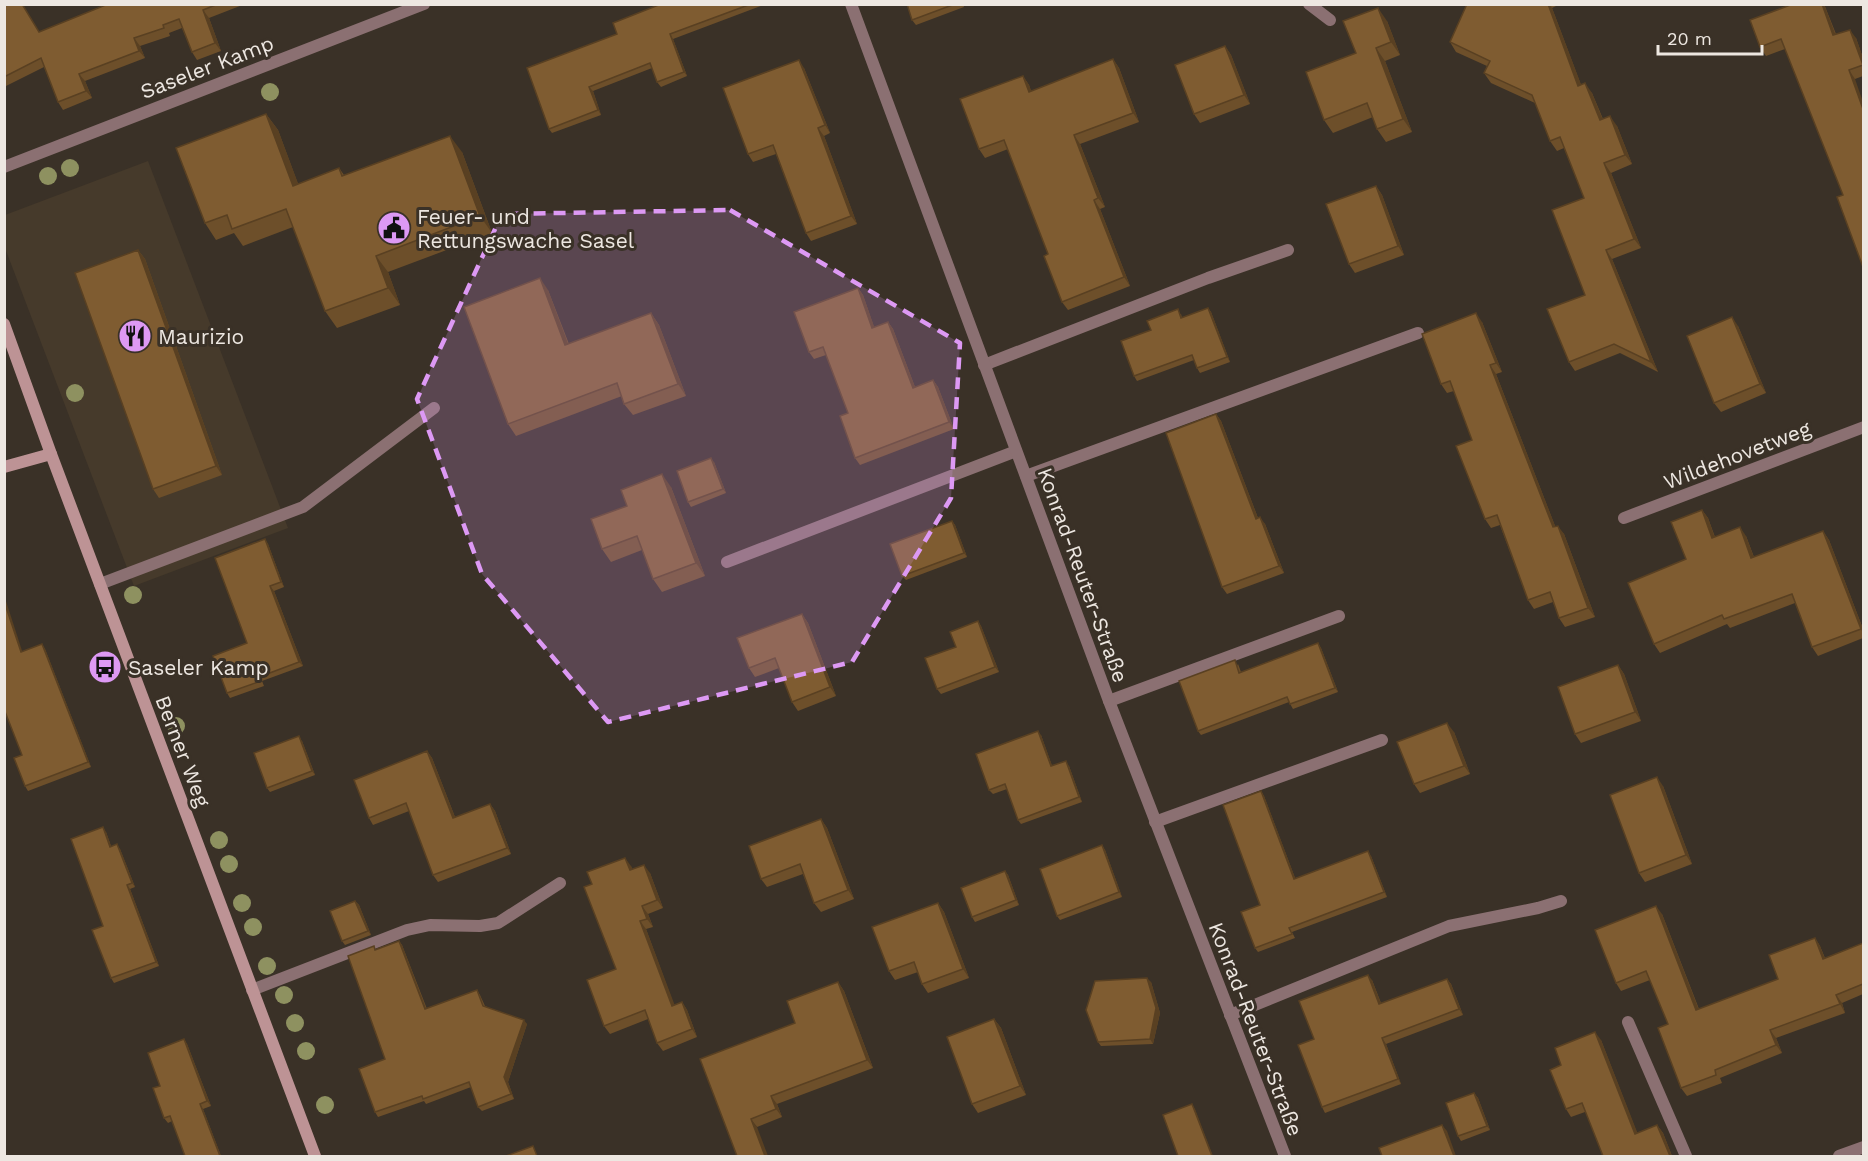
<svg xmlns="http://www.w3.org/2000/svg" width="1868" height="1161" font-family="'Work Sans',sans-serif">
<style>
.built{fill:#463a2b}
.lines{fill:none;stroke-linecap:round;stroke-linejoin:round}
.lane{stroke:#8b7072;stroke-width:12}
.street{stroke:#8b7072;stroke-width:12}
.secondary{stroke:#bd9395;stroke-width:12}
.tree{fill:#8e9160}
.wall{fill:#6d4f2a}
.shaded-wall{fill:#594022}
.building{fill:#7f5c31;stroke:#594022;stroke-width:1.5}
.marked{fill:#dd99f4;fill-opacity:0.2;stroke:#dd99f4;stroke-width:4.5;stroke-dasharray:12 8;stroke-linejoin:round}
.labels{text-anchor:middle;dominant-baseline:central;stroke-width:6;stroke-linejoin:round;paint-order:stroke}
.street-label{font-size:21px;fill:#ede7e1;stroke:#3a3127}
.poi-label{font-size:21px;fill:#ede7e1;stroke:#3a3127;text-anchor:start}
</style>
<rect width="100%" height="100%" fill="#3a3127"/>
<path class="built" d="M148 161 288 528 134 586 5 248V215Z"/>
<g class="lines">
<g class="lane">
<path d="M1309 4 1330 20"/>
<path d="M984 365 1208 278 1288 250"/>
<path d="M1026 476 1418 333"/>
<path d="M727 562 1016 451"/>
<path d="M100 584 303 507 434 408"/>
<path d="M1109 701 1339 616"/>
<path d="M1155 822 1382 740"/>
<path d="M252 990 407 930 430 925 480 926 498 923 560 883"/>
<path d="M1230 1015 1449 926 1538 908 1561 901"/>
<path d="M1628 1022 1686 1156"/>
</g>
<g class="street">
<path d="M851 4 1109 701 1285 1156"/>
<path d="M4 167 424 4"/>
<path d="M1624 518 1864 427"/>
<path d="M1839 1156 1864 1147"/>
</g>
<g class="secondary">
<path d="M4 324 51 454 315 1156"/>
<path d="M4 467 51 454"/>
</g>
</g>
<g class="tree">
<circle cx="270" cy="92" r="9"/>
<circle cx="70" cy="168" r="9"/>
<circle cx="48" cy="176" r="9"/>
<circle cx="75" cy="393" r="9"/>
<circle cx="133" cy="595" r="9"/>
<circle cx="176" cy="726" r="9"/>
<circle cx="219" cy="840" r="9"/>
<circle cx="229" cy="864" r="9"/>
<circle cx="242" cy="903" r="9"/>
<circle cx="253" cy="927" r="9"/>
<circle cx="267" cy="966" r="9"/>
<circle cx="284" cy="995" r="9"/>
<circle cx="295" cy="1023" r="9"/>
<circle cx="306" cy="1051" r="9"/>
<circle cx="325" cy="1105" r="9"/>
</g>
<g class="wall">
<path d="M4 4 39 32 108 4H245L209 18 221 51 197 60 192 52 182 28 169 33 170 36 140 46 145 58 85 81 92 98 63 110 58 102 44 67 4 87Z"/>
<path d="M661 4H766L673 39 687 76 661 87 657 82 652 68 593 91 601 115 552 133 549 129 617 34Z"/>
<path d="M907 4H963L964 7 916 25 912 20Z"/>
<path d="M1467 4H1560L1552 8 1581 85 1592 93 1603 119 1617 126 1632 164 1611 173 1641 248 1612 259 1658 372 1620 353 1575 371 1569 362 1585 295 1584 198 1564 148 1557 151 1550 141 1535 103 1491 83 1484 73 1487 66 1456 52 1450 42Z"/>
<path d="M1824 4 1836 34 1856 38 1863 58V76L1855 79 1843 195 1785 49 1766 56 1760 47Z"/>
<path d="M1387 21 1400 55 1385 61 1412 132 1386 142 1377 129 1373 117 1333 133 1324 120 1356 53Z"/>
<path d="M1225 46 1231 55 1250 104 1200 123 1194 114Z"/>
<path d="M1113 59 1119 68 1139 122 1080 144 1105 207 1100 209 1130 286 1068 310 1062 302 1048 254 1008 149 985 158 979 149 1023 76 1029 85 1031 91Z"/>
<path d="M804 68 830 133 824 136 857 224 811 241 806 233 776 154 753 162 748 154Z"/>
<path d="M266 114 278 130 298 184 339 168 344 175 462 152 492 233 388 272 400 305 337 328 325 311 293 227 243 246 234 233 216 240 205 223Z"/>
<path d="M1376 186 1382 195 1404 255 1355 273 1349 264Z"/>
<path d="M138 250 145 259 222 475 159 498 153 489Z"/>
<path d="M858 288 863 295 874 327 888 322 893 329 915 387 933 380 938 387 954 429 860 465 855 458 848 413 826 355 814 359 809 352Z"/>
<path d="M548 290 569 344 651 313 659 325 686 396 633 415 624 404 622 396 516 436 508 424Z"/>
<path d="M1208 308 1211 312 1230 362 1200 373 1197 368 1194 360 1137 381 1134 376 1151 330 1181 314 1182 318Z"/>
<path d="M1482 322 1502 372 1496 374 1555 526 1564 534 1595 617 1565 627 1559 618 1553 602 1534 609 1528 600 1500 525 1491 528 1485 519 1472 440 1454 391 1447 393 1441 384Z"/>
<path d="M1738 326 1766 393 1721 412 1714 403Z"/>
<path d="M1216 414 1221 421 1258 518 1265 524 1284 573 1227 594 1222 587Z"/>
<path d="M714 462 726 493 691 507 688 502Z"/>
<path d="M671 487 705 576 662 592 653 579 642 550 611 562 602 549 627 506Z"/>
<path d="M1702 510 1708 518 1715 537 1746 536 1754 557 1823 531 1829 540 1863 629V638L1818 656 1812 647 1795 603 1730 628 1727 624 1660 653 1654 644 1686 559Z"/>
<path d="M952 521 955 525 967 557 906 580 902 576Z"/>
<path d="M265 539 268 544 284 587 274 591 303 666 262 681 264 686 230 698 227 693 247 643Z"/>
<path d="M802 614 808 623 836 696 798 711 792 702 779 668 755 677 749 668Z"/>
<path d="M978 621 981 626 999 672 941 694 937 689 956 647Z"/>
<path d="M1318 643 1321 648 1338 692 1293 709 1289 702 1201 735 1198 731 1238 664 1241 672Z"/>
<path d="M42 644 45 649 91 767 28 791 25 786 22 755V652Z"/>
<path d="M1618 665 1624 674 1641 721 1581 743 1575 734Z"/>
<path d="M1454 732 1470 774 1420 793 1414 784Z"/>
<path d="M1041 735 1052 766H1069L1082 802 1021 824 1018 820 1007 789 993 794 989 790Z"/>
<path d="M302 741 315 775 270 792 267 788Z"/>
<path d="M427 751 432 758 455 817 490 804 495 811 511 854 438 882 433 875 409 811 373 825 369 818Z"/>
<path d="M1663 786 1692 864 1645 882 1639 873Z"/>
<path d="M1261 791 1264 796 1295 878 1371 856 1387 897 1292 932 1295 938 1258 952 1255 948 1260 905Z"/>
<path d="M821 819 827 828 854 899 821 912 814 903 803 874 767 887 761 879Z"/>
<path d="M106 832 111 846 120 849 135 887 130 889 159 966 114 983 111 978 103 926Z"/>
<path d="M1102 845 1105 850 1122 897 1060 920 1057 916Z"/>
<path d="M631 866 632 869 650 873 663 908 648 914 653 927 646 929 674 1005 682 1002 687 1010 697 1037 663 1051 657 1043 648 1019 610 1034 604 1026 616 969 592 884Z"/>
<path d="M1005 871 1008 875 1019 905 975 922 972 917Z"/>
<path d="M355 901 359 905 371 935 345 945 342 941Z"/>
<path d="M938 903 944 912 969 978 928 993 922 984 918 972 895 980 889 971Z"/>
<path d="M1662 914 1699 1009 1778 979 1815 938 1820 946 1825 958 1863 943V994L1842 1003 1845 1013 1776 1038 1782 1053 1720 1078 1722 1083 1687 1096 1681 1088 1668 1024 1650 980 1621 991 1616 983Z"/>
<path d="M399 941 402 945 427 1009 477 990 480 995 485 1006 527 1024 508 1082 514 1099 482 1111 478 1107 471 1087 426 1104 424 1101 378 1117 375 1112 385 1059 376 949Z"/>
<path d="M1447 979 1451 984 1463 1015 1386 1044 1401 1084 1325 1113 1322 1107 1314 1039 1372 980 1381 1003Z"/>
<path d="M838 982 844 991 873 1068 777 1104 782 1117 757 1127 700 1059 795 1023Z"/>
<path d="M1151 982 1160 1013 1153 1044 1101 1046 1098 1042Z"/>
<path d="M994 1019 1001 1028 1026 1095 978 1113 972 1104Z"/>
<path d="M184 1039 187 1044 211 1106 203 1109 221 1156H185L172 1121 168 1123 164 1118 160 1086Z"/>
<path d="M1601 1040 1637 1133 1657 1125 1663 1133 1672 1156 1585 1112 1571 1117 1566 1109 1561 1065Z"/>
<path d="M1474 1093 1478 1098 1490 1130 1461 1141 1458 1136Z"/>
</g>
<g class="shaded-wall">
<path d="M1548 4H1550L1552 8 1585 95 1578 86Z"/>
<path d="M1822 4H1824L1839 44 1833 35Z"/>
<path d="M1378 8 1387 21 1400 55 1391 42Z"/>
<path d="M203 10 209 18 221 51 215 43Z"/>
<path d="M1850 30 1856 38 1863 58V66Z"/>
<path d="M670 34 673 39 687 76 684 72Z"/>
<path d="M134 38 140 46 145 58 139 51Z"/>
<path d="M1225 46 1231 55 1250 104 1244 95Z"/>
<path d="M1376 48 1385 61 1412 132 1403 119Z"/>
<path d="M1113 59 1119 68 1139 122 1133 113Z"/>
<path d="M799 60 804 68 830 133 825 125Z"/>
<path d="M1849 70 1855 79 1863 102V109Z"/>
<path d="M79 74 85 81 92 98 86 91Z"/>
<path d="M1023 76 1029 85 1035 101 1029 92Z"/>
<path d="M1585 83 1592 93 1607 130 1600 120Z"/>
<path d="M589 87 593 91 601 115 598 110Z"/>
<path d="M266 114 278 130 305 202 293 186Z"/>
<path d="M1610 116 1617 126 1632 164 1625 155Z"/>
<path d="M818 128 824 136 857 224 851 216Z"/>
<path d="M1074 135 1080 144 1105 207 1098 198Z"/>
<path d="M450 136 462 152 492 233 480 216Z"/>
<path d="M1604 163 1611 173 1641 248 1634 239Z"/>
<path d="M1376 186 1382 195 1404 255 1398 246Z"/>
<path d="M1094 200 1100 209 1130 286 1124 277Z"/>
<path d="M138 250 145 259 222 475 216 466Z"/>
<path d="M1606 250 1612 259 1658 372 1651 362Z"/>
<path d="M376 256 388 272 400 305 388 288Z"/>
<path d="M540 278 548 290 573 357 565 345Z"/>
<path d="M858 288 863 295 877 335 872 328Z"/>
<path d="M1208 308 1211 312 1230 362 1227 357Z"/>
<path d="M651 313 659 325 686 396 678 384Z"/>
<path d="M1476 313 1482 322 1502 372 1496 363Z"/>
<path d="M1732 317 1738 326 1766 393 1760 384Z"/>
<path d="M888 322 893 329 918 395 913 388Z"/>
<path d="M1490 365 1496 374 1559 536 1553 527Z"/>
<path d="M933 380 938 387 954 429 949 422Z"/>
<path d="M1216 414 1221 421 1261 526 1256 519Z"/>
<path d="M711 458 714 462 726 493 723 489Z"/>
<path d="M662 474 671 487 705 576 696 563Z"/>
<path d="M1702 510 1708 518 1718 547 1712 538Z"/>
<path d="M1260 517 1265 524 1284 573 1279 566Z"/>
<path d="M952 521 955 525 967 557 964 553Z"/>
<path d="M1558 526 1564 534 1595 617 1588 608Z"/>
<path d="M1740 527 1746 536 1757 566 1751 558Z"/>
<path d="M1823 531 1829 540 1863 629V633L1861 629Z"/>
<path d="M265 539 268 544 284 587 281 582Z"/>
<path d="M270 586 274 591 303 666 299 662Z"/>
<path d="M4 595 24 657 21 652 4 601Z"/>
<path d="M802 614 808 623 836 696 830 687Z"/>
<path d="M978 621 981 626 999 672 995 667Z"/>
<path d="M1318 643 1321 648 1338 692 1335 688Z"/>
<path d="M42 644 45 649 91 767 88 762Z"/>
<path d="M1618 665 1624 674 1641 721 1635 712Z"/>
<path d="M1447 723 1454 732 1470 774 1464 766Z"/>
<path d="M1038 731 1041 735 1054 771 1051 766Z"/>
<path d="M299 736 302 741 315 775 312 771Z"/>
<path d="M427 751 432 758 458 825 453 818Z"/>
<path d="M1066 761 1069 766 1082 802 1079 797Z"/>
<path d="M1657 777 1663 786 1692 864 1686 855Z"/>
<path d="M1261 791 1264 796 1297 883 1294 879Z"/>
<path d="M490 804 495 811 511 854 507 848Z"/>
<path d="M821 819 827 828 854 899 848 890Z"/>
<path d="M103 827 106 832 113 852 110 847Z"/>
<path d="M117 844 120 849 135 887 132 883Z"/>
<path d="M1102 845 1105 850 1122 897 1119 892Z"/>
<path d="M1368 851 1371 856 1387 897 1384 892Z"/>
<path d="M625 858 631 866 636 878 630 870Z"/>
<path d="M644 865 650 873 663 908 657 900Z"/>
<path d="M1005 871 1008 875 1019 905 1016 900Z"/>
<path d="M127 885 130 889 159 966 156 962Z"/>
<path d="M355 901 359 905 371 935 368 931Z"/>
<path d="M938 903 944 912 969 978 963 969Z"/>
<path d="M642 906 648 914 653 927 647 919Z"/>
<path d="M1656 906 1662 914 1702 1018 1696 1010Z"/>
<path d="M640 921 646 929 678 1014 672 1006Z"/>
<path d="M1815 938 1820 946 1828 967 1823 959Z"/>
<path d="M399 941 402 945 428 1014 425 1009Z"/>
<path d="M1368 975 1372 980 1383 1009 1379 1004Z"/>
<path d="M1147 978 1151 982 1160 1013 1153 1044 1150 1039Z"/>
<path d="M1447 979 1451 984 1463 1015 1459 1009Z"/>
<path d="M838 982 844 991 873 1068 867 1060Z"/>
<path d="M1836 995 1842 1003 1845 1013 1840 1004Z"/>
<path d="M682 1002 687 1010 697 1037 692 1029Z"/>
<path d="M994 1019 1001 1028 1026 1095 1020 1086Z"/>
<path d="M524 1020 527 1024 508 1082 514 1099 511 1094 504 1077Z"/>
<path d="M1770 1030 1776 1038 1782 1053 1776 1045Z"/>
<path d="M1595 1032 1601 1040 1641 1142 1635 1134Z"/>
<path d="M1382 1038 1386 1044 1401 1084 1398 1079Z"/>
<path d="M184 1039 187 1044 211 1106 207 1101Z"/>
<path d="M1474 1093 1478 1098 1490 1130 1487 1126Z"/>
<path d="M771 1096 777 1104 782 1117 776 1109Z"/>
<path d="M200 1104 203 1109 221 1156H220Z"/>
<path d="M1192 1104 1195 1109 1213 1156H1212Z"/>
<path d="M751 1119 757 1127 768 1156H765Z"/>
<path d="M1442 1125 1447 1131 1456 1156H1454Z"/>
<path d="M1657 1125 1663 1133 1672 1156H1670Z"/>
</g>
<g class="building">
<path d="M4 4H22L39 32 108 4H218L203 10 215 43 192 52 179 19 163 25 164 28 134 38 139 51 79 74 86 91 58 102 41 58 4 77Z"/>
<path d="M661 4H751L670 34 684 72 657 82 650 63 589 87 598 110 549 129 527 68 617 34 613 23Z"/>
<path d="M907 4H955L912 20Z"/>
<path d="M1467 4H1548L1578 86 1585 83 1600 120 1610 116 1625 155 1604 163 1634 239 1606 250 1651 362 1614 344 1569 362 1547 309 1585 295 1552 210 1584 198 1560 137 1550 141 1532 95 1484 73 1490 61 1450 42Z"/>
<path d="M1793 4H1822L1833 35 1850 30 1863 65 1849 70 1863 109V267L1837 197 1843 195 1781 39 1760 47 1750 20Z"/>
<path d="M1378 8 1391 42 1376 48 1403 119 1377 129 1367 103 1324 120 1306 72 1356 53 1343 21Z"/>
<path d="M1225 46 1244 95 1194 114 1175 65Z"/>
<path d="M1113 59 1133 113 1074 135 1098 198 1094 200 1124 277 1062 302 1044 256 1048 254 1004 140 979 149 960 99 1023 76 1029 92Z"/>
<path d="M799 60 825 125 818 128 851 216 806 233 773 145 748 154 723 88Z"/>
<path d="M266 114 293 186 339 168 342 176 450 136 480 216 376 256 388 288 325 311 286 209 232 229 227 215 205 223 176 148Z"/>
<path d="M1376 186 1398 246 1349 264 1326 204Z"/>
<path d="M138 250 216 466 153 489 75 273Z"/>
<path d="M540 278 565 345 651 313 678 384 624 404 617 383 508 424 464 307Z"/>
<path d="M858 288 872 328 888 322 913 388 933 380 949 422 855 458 840 416 848 413 823 347 809 352 794 312Z"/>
<path d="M1208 308 1227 357 1197 368 1192 355 1134 376 1121 341 1151 330 1147 321 1178 309 1181 318Z"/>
<path d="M1476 313 1496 363 1490 365 1553 527 1558 526 1588 608 1559 618 1550 592 1528 600 1497 515 1485 519 1456 446 1472 440 1450 381 1441 384 1422 334Z"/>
<path d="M1732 317 1760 384 1714 403 1687 336Z"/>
<path d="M1216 414 1256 519 1260 517 1279 566 1222 587 1166 433Z"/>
<path d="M711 458 723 489 688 502 677 471Z"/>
<path d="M662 474 696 563 653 579 637 536 602 549 591 519 627 506 621 490Z"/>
<path d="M1702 510 1712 538 1740 527 1751 558 1823 531 1861 629 1812 647 1792 594 1724 619 1722 615 1654 644 1628 583 1686 559 1671 522Z"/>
<path d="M952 521 964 553 902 576 890 544Z"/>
<path d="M265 539 281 582 270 586 299 662 259 677 261 681 227 693 213 656 247 643 215 558Z"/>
<path d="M4 601 21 652 42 644 88 762 25 786 14 758 22 755 4 709Z"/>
<path d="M802 614 830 687 792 702 775 658 749 668 737 638Z"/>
<path d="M978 621 995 667 937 689 925 658 956 647 950 632Z"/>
<path d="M1318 643 1335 688 1290 704 1287 697 1198 731 1179 681 1235 660 1239 673Z"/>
<path d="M1618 665 1635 712 1575 734 1558 687Z"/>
<path d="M1447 723 1464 766 1414 784 1397 742Z"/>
<path d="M1038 731 1051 766 1066 761 1079 797 1018 820 1005 784 989 790 976 754Z"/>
<path d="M299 736 312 771 267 788 254 753Z"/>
<path d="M427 751 453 818 490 804 507 848 433 875 406 803 369 818 354 780Z"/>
<path d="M1657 777 1686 855 1639 873 1610 795Z"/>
<path d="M1261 791 1294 879 1368 851 1384 892 1289 928 1292 934 1255 948 1241 912 1260 905 1223 805Z"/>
<path d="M821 819 848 890 814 903 800 864 761 879 749 846Z"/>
<path d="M103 827 110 847 117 844 132 883 127 885 156 962 111 978 92 930 103 926 71 839Z"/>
<path d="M1102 845 1119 892 1057 916 1040 869Z"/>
<path d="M625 858 630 870 644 865 657 900 642 906 647 919 640 921 672 1006 682 1002 692 1029 657 1043 645 1010 604 1026 587 980 616 969 584 887 592 884 587 872Z"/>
<path d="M1005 871 1016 900 972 917 961 888Z"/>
<path d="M355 901 368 931 342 941 330 911Z"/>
<path d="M938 903 963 969 922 984 914 962 889 971 872 927Z"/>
<path d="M1656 906 1696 1010 1778 979 1769 955 1815 938 1823 959 1863 943V984L1836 995 1840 1004 1770 1030 1776 1045 1715 1070 1716 1075 1681 1088 1658 1028 1668 1024 1646 971 1616 983 1595 930Z"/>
<path d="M399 941 425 1009 477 990 483 1006 524 1020 504 1077 511 1094 478 1107 469 1082 423 1099 422 1096 375 1112 359 1069 385 1059 348 956 374 946 375 950Z"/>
<path d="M1368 975 1379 1004 1447 979 1459 1009 1382 1038 1398 1079 1322 1107 1298 1045 1314 1039 1299 1001Z"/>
<path d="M1147 978 1156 1008 1150 1039 1098 1042 1086 1010 1095 981Z"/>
<path d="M838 982 867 1060 771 1096 776 1109 751 1119 765 1156H737L700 1059 795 1023 787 1001Z"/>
<path d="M994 1019 1020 1086 972 1104 947 1037Z"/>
<path d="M1595 1032 1635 1134 1657 1125 1670 1156H1603L1582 1103 1566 1109 1550 1070 1561 1065 1555 1048Z"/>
<path d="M184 1039 207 1101 200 1104 220 1156H185L170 1116 164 1118 153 1088 160 1086 148 1053Z"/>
<path d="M1474 1093 1487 1126 1458 1136 1446 1103Z"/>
<path d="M1192 1104 1212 1156H1178L1163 1115Z"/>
<path d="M1442 1125 1454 1156H1382L1379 1148Z"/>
<path d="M533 1146 537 1156H506Z"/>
</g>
<path class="marked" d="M730 210 960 343 951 498 852 662 608 722 482 574 417 399 502 214Z"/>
<defs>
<g id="civic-disc" transform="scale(1.725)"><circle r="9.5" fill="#dd99f4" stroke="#3a3127"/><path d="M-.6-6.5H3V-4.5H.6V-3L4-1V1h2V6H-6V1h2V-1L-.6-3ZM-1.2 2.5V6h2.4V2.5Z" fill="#111"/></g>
<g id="restaurant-disc" transform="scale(1.725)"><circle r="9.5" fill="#dd99f4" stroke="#3a3127"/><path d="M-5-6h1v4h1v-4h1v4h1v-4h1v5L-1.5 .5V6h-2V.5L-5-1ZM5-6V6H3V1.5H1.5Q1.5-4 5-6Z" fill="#111"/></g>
<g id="bus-disc" transform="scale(1.725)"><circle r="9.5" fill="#dd99f4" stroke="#3a3127"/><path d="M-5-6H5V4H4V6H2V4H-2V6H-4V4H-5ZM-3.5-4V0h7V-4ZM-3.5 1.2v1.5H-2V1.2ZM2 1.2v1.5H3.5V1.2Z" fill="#111"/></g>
</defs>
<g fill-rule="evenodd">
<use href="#civic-disc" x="394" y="228"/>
<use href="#restaurant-disc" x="135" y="336"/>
<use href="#bus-disc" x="105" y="667"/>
</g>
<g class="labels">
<g class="street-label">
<text transform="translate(207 67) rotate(-21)">Saseler Kamp</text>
<text transform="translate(1737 455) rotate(-21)">Wildehovetweg</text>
<text transform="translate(1083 575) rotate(70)">Konrad-Reuter-Straße</text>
<text transform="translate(183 751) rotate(69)">Berner Weg</text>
<text transform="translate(1256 1029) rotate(69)">Konrad-Reuter-Straße</text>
</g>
<g class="poi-label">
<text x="417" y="216">Feuer- und<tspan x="417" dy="24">Rettungswache Sasel</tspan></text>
<text x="158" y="336">Maurizio</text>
<text x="128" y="667">Saseler Kamp</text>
</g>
</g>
<rect width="1868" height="1161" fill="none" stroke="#ede7e1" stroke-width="12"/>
<path d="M1658 45v9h104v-9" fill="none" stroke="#ede7e1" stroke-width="3"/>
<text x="1667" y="45" font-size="18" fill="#ede7e1" stroke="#3a3127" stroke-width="4.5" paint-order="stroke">20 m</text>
</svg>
